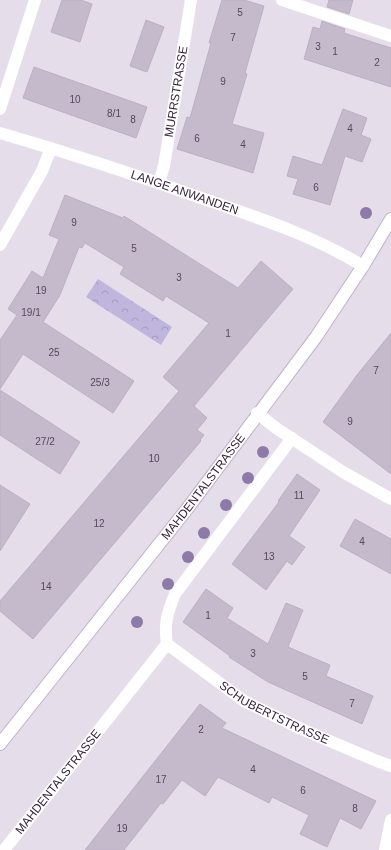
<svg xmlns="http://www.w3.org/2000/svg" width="391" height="850" font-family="Helvetica,sans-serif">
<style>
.forest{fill:url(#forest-crowns)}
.building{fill:#c4bacb;stroke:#bcb0c4}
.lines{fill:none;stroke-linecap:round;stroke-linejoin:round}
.secondary-casing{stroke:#c1b1ca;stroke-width:14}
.street{stroke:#fff;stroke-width:12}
.secondary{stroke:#fff;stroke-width:12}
.tree{fill:#8d7aa8}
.labels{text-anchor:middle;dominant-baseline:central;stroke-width:3;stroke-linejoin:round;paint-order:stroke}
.number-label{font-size:10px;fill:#57465e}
.street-label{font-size:12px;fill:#331f3a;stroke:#f3eef7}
</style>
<defs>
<pattern id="forest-crowns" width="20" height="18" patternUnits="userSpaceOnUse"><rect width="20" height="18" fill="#c0b5dd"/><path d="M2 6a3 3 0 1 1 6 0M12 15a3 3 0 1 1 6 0" fill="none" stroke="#a59bbe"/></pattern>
</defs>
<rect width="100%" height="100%" fill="#e5deea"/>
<path class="forest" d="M98 279 172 327 161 345 86 297Z"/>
<g class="building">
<path d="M62 0H81L92 4 80 42 51 32Z"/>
<path d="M222 0H244L264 6 245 73 247 74 232 124 264 133 253 173 177 149 187 117 190 118 211 43H209Z"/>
<path d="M329 0H353L349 14 327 7Z"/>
<path d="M146 20 164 27 147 72 130 66Z"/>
<path d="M322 21 345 29 344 33 391 48V87L304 59 313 27 320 29Z"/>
<path d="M34 67 147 107 136 138 23 98Z"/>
<path d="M343 109 367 118 361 135 371 139 362 162 345 156 330 205 293 194 298 179 287 176 293 156 322 165Z"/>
<path d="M65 195 123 218 124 216 238 288 261 261 293 289 194 406 207 418 197 430 204 435 200 440 201 441 33 639 0 611V601L179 391 163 377 209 323 166 296 163 301 120 274 124 267 85 243 82 248 79 247 60 295 43 322 134 381 113 413 23 354 0 389V340L17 315 8 309 32 271 43 278 59 239 49 235Z"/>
<path d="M391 333V474L323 422 357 375Z"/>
<path d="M0 390 80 442 60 474 0 435Z"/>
<path d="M297 474 320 490 289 536 305 547 292 565 287 561 266 590 232 564 279 502 278 501Z"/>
<path d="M0 485 30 504 0 551Z"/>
<path d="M355 519 391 539V574L340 546Z"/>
<path d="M206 589 233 608 227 618 268 644 286 603 303 610 288 647 330 665 326 676 373 696 362 724 268 682 229 657 230 656 183 622Z"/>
<path d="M200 704 226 723 222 728 376 801 361 829 340 818 327 847 300 834 309 815 272 797 269 803 218 777 205 796 182 780 163 804 161 803 124 850H85Z"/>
</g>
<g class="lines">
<g class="secondary-casing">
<g id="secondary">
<path id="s5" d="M0 744 187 509 316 337 363 266 391 219"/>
</g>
</g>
<g class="street">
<path d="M282 0 391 36"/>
<path d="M0 109 35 0"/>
<path id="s1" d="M0 133C69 153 137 175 204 199 259 218 314 236 363 266"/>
<path id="s2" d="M159 183 164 166 191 0"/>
<path d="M0 245 42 171 51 148"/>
<path d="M257 413 276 428 343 472 391 499"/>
<path id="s3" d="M167 644 244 701 299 728 377 761 391 766"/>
<path id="s4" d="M4 850 167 644C164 624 167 613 175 594L292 438"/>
<path d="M385 850 391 820"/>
</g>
<use href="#secondary" class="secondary"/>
</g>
<g class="tree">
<circle cx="366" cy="213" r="6"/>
<circle cx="263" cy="452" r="6"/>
<circle cx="248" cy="478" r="6"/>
<circle cx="226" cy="505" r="6"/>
<circle cx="204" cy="533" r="6"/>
<circle cx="188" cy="557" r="6"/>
<circle cx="168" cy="584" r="6"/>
<circle cx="137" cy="622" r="6"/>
</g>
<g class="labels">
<g class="number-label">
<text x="240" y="12">5</text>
<text x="233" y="37">7</text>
<text x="318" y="46">3</text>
<text x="335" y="51">1</text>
<text x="377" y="62">2</text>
<text x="223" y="81">9</text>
<text x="75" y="99">10</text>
<text x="114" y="113">8/1</text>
<text x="133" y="119">8</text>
<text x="350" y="128">4</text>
<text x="197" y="138">6</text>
<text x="243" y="144">4</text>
<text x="316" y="187">6</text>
<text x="74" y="222">9</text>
<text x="134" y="248">5</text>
<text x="179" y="277">3</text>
<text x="41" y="290">19</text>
<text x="31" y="312">19/1</text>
<text x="228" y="333">1</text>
<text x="54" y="352">25</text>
<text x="376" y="370">7</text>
<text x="100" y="382">25/3</text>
<text x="350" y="421">9</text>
<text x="45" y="441">27/2</text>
<text x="154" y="458">10</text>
<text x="299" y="495">11</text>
<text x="99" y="523">12</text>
<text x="362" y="541">4</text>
<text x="269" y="556">13</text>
<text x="46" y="586">14</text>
<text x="208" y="615">1</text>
<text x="253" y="653">3</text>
<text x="305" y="676">5</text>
<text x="352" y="703">7</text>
<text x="201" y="729">2</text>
<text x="253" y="769">4</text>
<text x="161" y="779">17</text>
<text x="303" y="790">6</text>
<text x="355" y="808">8</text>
<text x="122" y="828">19</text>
</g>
<g class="street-label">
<text stroke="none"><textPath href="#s2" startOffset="93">MURRSTRASSE</textPath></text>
<text stroke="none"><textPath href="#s1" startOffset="194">LANGE ANWANDEN</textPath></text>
<text stroke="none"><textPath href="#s5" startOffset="328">MAHDENTALSTRASSE</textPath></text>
<text stroke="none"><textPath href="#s3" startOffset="128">SCHUBERTSTRASSE</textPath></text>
<text stroke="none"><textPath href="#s4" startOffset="87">MAHDENTALSTRASSE</textPath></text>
</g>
</g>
</svg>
